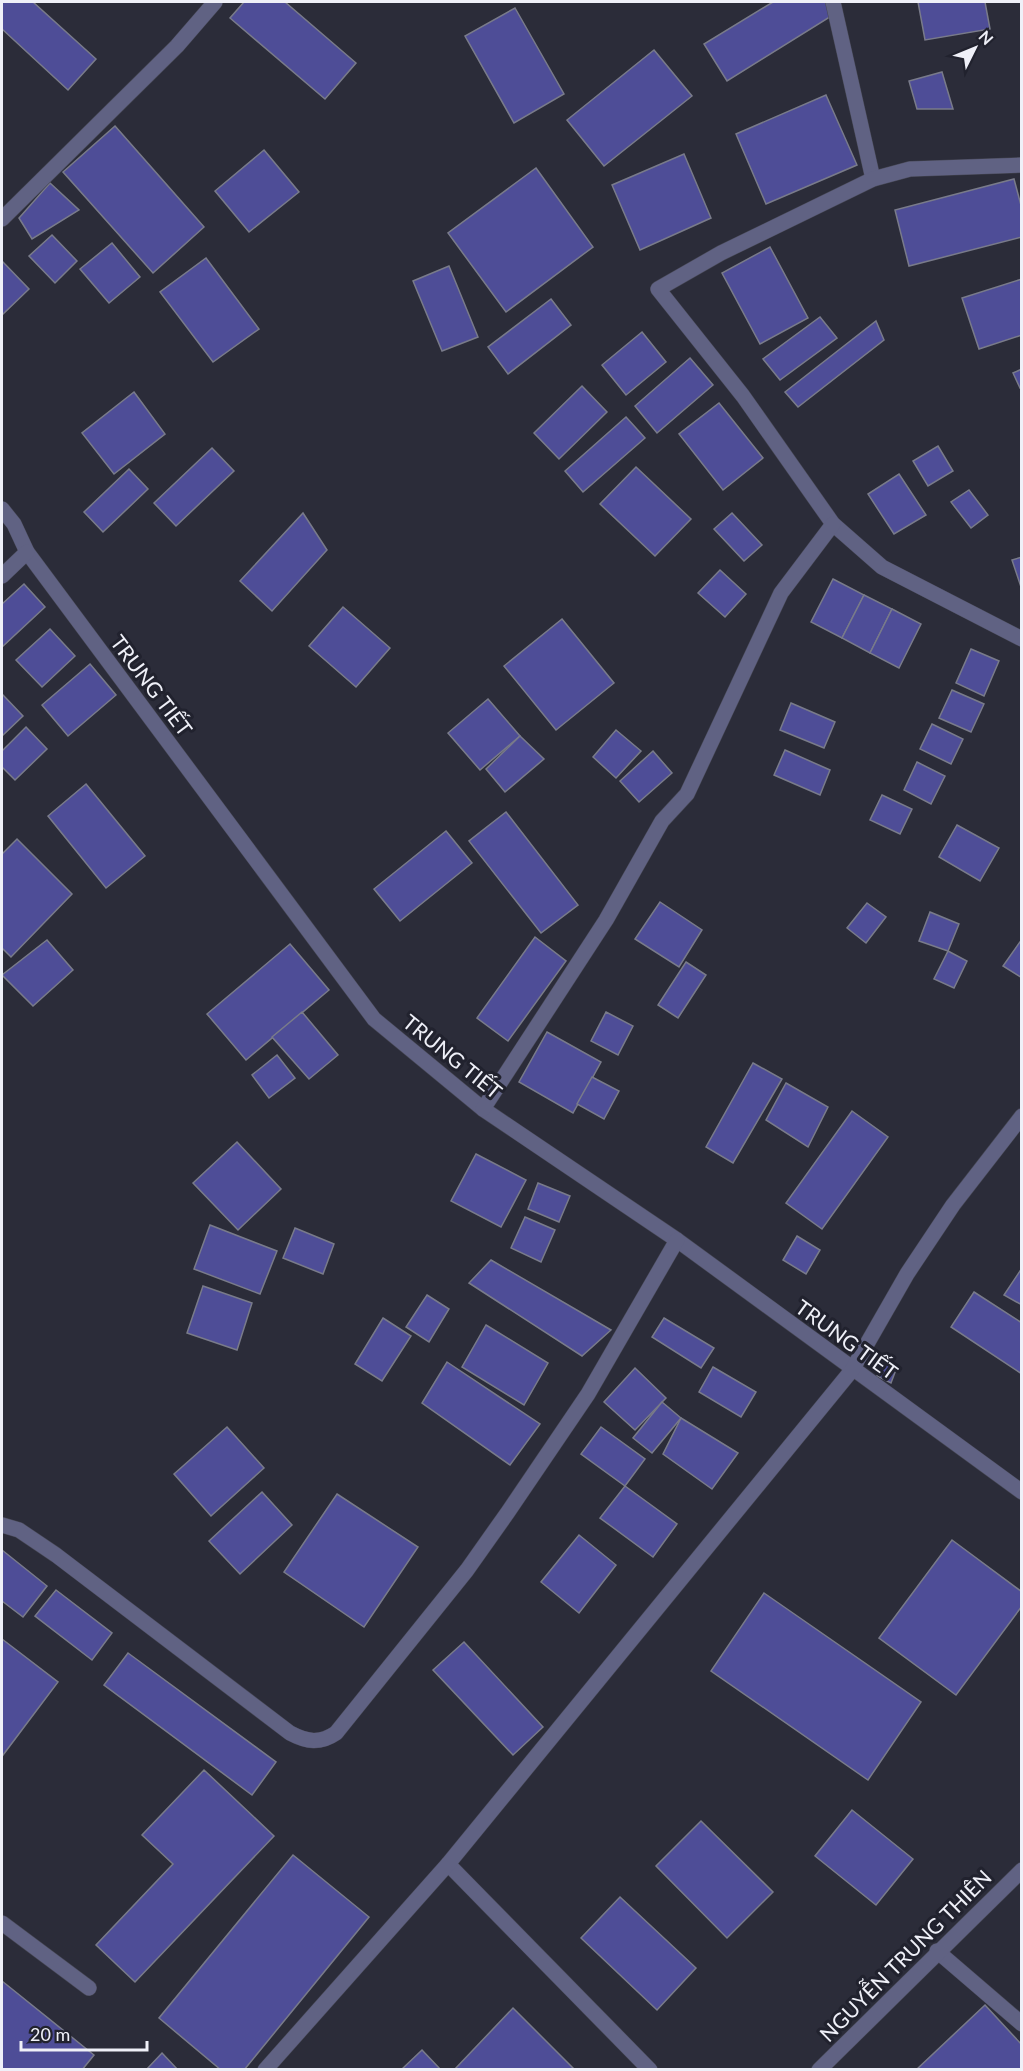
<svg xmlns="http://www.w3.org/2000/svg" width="1023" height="2071" font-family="Lato,sans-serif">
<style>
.building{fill:#4e4d97;stroke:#797b8a;stroke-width:1.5}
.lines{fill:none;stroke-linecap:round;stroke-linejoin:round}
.minor-casing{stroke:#464754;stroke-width:16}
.minor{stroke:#606283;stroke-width:15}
.labels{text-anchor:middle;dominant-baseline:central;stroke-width:6;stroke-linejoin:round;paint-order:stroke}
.street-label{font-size:21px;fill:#eff0f8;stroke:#21222e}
</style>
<rect width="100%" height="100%" fill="#2b2c39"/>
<g class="building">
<path d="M2 2H33L96 59 68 90 2 29Z"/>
<path d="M244 2H285L356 63 325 99 230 18Z"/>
<path d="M773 2H825L833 15 727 81 704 44Z"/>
<path d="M918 2H985L990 29 925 40Z"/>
<path d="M515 8 564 94 514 123 465 36Z"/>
<path d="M654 50 692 96 604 166 567 120Z"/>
<path d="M942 72 953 109H917L909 81Z"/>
<path d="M826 95 857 165 766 204 736 134Z"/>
<path d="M115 126 204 227 153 273 63 172Z"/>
<path d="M264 150 299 192 249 232 215 191Z"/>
<path d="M684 154 711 218 640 250 612 185Z"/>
<path d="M536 168 593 247 506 312 448 233Z"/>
<path d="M1014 179 1022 209V237L909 266 895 210Z"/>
<path d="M50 183 79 210 32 239 19 218Z"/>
<path d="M52 235 77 261 55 283 29 256Z"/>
<path d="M112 243 140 277 109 303 80 269Z"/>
<path d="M770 247 808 318 760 344 722 273Z"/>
<path d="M206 258 259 329 213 362 160 292Z"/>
<path d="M2 261 29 289 2 315Z"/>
<path d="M449 266 478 337 442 351 413 281Z"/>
<path d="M1022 279V335L979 349 962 298Z"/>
<path d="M551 299 571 325 508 374 488 347Z"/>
<path d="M820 317 837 338 780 380 763 359Z"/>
<path d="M876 321 884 340 798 407 785 392Z"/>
<path d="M642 332 666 362 626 395 602 365Z"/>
<path d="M690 358 713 385 657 433 635 406Z"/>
<path d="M1022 369V387L1020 388 1013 373Z"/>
<path d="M582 386 607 412 559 459 534 433Z"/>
<path d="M134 392 165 434 114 474 82 433Z"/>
<path d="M719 403 763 458 723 490 679 434Z"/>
<path d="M626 417 645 438 583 492 565 471Z"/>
<path d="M938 446 953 471 928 486 913 461Z"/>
<path d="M212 448 234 471 176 526 154 503Z"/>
<path d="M636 467 691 519 655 556 600 504Z"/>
<path d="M129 469 148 489 103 532 84 512Z"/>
<path d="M899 474 926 515 894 534 868 494Z"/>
<path d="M969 490 988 515 971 528 951 502Z"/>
<path d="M303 513 327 550 272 611 240 581Z"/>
<path d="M732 513 762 545 744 561 714 529Z"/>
<path d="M1022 557V590L1012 560Z"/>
<path d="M720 570 746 594 725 617 698 593Z"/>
<path d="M833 579 864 595 842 638 811 622Z"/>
<path d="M24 584 45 607 2 647V604Z"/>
<path d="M864 595 892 609 870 653 842 638Z"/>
<path d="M343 607 390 648 356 687 309 646Z"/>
<path d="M892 609 921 624 899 668 870 653Z"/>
<path d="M562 619 614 683 556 730 504 666Z"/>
<path d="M50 629 75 656 42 687 16 660Z"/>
<path d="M971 649 999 661 984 696 956 683Z"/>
<path d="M90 664 116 695 68 736 42 705Z"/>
<path d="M952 690 984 704 971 732 939 718Z"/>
<path d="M3 695 23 716 2 736V696Z"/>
<path d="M488 699 520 736 480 770 448 733Z"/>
<path d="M791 703 835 722 824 748 780 730Z"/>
<path d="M932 724 963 739 951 764 920 749Z"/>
<path d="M26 727 47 749 15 780 2 767V751Z"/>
<path d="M616 730 641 751 616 778 593 757Z"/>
<path d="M520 736 544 759 505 792 486 769Z"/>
<path d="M785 750 830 770 820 795 774 775Z"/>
<path d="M653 751 672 773 639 802 620 781Z"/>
<path d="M917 762 945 776 931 804 904 790Z"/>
<path d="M86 784 145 856 106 888 48 816Z"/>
<path d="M882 795 912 809 900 834 870 820Z"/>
<path d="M506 812 578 905 541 933 469 841Z"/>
<path d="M957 825 999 848 980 881 939 857Z"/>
<path d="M446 831 472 863 400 921 374 889Z"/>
<path d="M17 839 72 894 11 957 2 948V854Z"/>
<path d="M660 902 702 930 679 967 635 939Z"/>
<path d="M867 903 886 917 866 943 847 928Z"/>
<path d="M930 912 959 924 948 951 919 941Z"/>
<path d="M535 937 566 961 508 1041 477 1018Z"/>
<path d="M1022 939V978L1003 966Z"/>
<path d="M47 940 73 970 33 1006 2 975Z"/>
<path d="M290 944 329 990 246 1060 207 1014Z"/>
<path d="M948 951 967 961 954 988 934 979Z"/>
<path d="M686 962 706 975 678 1018 658 1005Z"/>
<path d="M302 1012 338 1055 309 1079 272 1037Z"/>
<path d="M606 1012 633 1026 618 1055 591 1041Z"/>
<path d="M547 1032 601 1062 573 1113 519 1082Z"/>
<path d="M277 1055 295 1078 269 1098 252 1075Z"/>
<path d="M753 1063 782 1079 733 1163 706 1147Z"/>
<path d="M592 1077 619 1091 604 1119 577 1104Z"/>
<path d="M786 1083 828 1107 808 1147 766 1120Z"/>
<path d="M852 1111 888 1137 822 1229 786 1203Z"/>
<path d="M237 1142 281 1189 238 1230 193 1183Z"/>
<path d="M476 1154 526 1180 501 1227 451 1201Z"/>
<path d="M538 1183 570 1196 559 1222 528 1209Z"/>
<path d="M525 1217 555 1230 541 1262 511 1248Z"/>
<path d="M210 1225 277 1251 260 1294 194 1269Z"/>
<path d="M295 1228 334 1244 323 1274 283 1258Z"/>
<path d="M797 1236 820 1250 806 1274 783 1260Z"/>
<path d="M491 1260 611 1330 582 1356 469 1283Z"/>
<path d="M1022 1268V1305L1004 1295Z"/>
<path d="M203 1286 252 1303 237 1350 187 1333Z"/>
<path d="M974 1292 1022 1323V1374L951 1327Z"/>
<path d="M427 1295 449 1309 429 1342 406 1327Z"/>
<path d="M383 1318 411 1336 382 1381 355 1364Z"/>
<path d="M664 1318 714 1348 701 1368 652 1337Z"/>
<path d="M486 1325 548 1363 524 1405 462 1367Z"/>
<path d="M884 1361 897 1367 891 1383 877 1376Z"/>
<path d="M447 1362 540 1424 510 1465 422 1403Z"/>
<path d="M713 1367 756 1392 741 1417 699 1392Z"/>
<path d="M635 1368 666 1398 635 1430 604 1402Z"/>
<path d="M662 1402 681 1418 652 1453 633 1438Z"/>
<path d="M681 1418 738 1453 712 1489 663 1454Z"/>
<path d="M227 1427 264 1468 211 1516 174 1474Z"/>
<path d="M601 1427 645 1459 625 1486 581 1454Z"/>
<path d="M625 1486 677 1524 653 1557 600 1518Z"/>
<path d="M262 1492 292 1525 240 1574 209 1541Z"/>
<path d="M337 1494 418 1547 364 1627 284 1572Z"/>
<path d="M579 1535 616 1565 579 1613 541 1582Z"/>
<path d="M952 1540 1022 1592V1606L956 1695 879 1638Z"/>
<path d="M2 1550 47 1586 23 1617 2 1601Z"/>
<path d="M56 1590 112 1633 92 1660 35 1616Z"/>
<path d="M764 1593 921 1702 868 1780 711 1671Z"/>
<path d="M2 1639 58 1682 3 1755 2 1754Z"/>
<path d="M464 1642 543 1727 513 1755 433 1670Z"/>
<path d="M128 1653 276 1762 252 1795 104 1685Z"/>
<path d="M204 1770 274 1836 135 1982 96 1945 173 1864 142 1835Z"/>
<path d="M852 1810 913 1859 876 1905 815 1856Z"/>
<path d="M701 1821 773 1892 727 1938 656 1866Z"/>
<path d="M293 1855 369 1917 244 2070H221L159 2018Z"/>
<path d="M620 1897 696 1968 657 2010 581 1938Z"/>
<path d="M2 1981 94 2055 82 2070H2Z"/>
<path d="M985 2005 1022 2045V2070H916Z"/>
<path d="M513 2008 575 2070H454Z"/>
<path d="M422 2050 441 2070H401Z"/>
<path d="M162 2053 178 2070H146Z"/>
</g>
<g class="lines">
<g class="minor-casing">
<g id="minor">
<path d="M833 2 873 179"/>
<path d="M1022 165 910 169 873 179 721 253 658 289 743 396 833 524 882 567 1022 639"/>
<path d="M2 219 177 46 215 2"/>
<path d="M2 509 14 524 27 552 374 1019 483 1109 677 1240 1022 1492"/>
<path d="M2 576 27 552"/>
<path d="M483 1109 606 920 662 821 687 794 781 593 833 524"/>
<path d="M2 1525 19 1530 56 1555 290 1733C307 1742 320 1744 336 1733L467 1570 508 1512 588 1394 677 1240"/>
<path d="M448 1864 650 2070"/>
<path d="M2 1923 89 1988"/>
<path d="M937 1951 1022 2024"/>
<path d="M265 2070 448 1864 852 1370 907 1274 953 1205 1022 1116"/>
<path d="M819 2070 1022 1870"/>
</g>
</g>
<use href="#minor" class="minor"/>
</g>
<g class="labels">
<g class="street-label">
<text transform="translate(152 685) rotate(53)">TRUNG TIẾT</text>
<text transform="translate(453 1056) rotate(39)">TRUNG TIẾT</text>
<text transform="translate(847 1339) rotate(36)">TRUNG TIẾT</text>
<text transform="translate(905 1955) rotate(-45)">NGUYỄN TRUNG THIÊN</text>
</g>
</g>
<rect width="1023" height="2071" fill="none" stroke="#eff0f8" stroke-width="6"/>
<g transform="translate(975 48) rotate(47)" stroke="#21222e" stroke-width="4.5" paint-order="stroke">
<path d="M0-4.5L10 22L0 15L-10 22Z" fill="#eff0f8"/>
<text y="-9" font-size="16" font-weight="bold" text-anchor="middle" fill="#eff0f8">N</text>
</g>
<path d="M21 2041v9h126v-9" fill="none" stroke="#eff0f8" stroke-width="3"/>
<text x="30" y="2041" font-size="18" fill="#eff0f8" stroke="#21222e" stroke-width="4.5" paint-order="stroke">20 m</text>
</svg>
